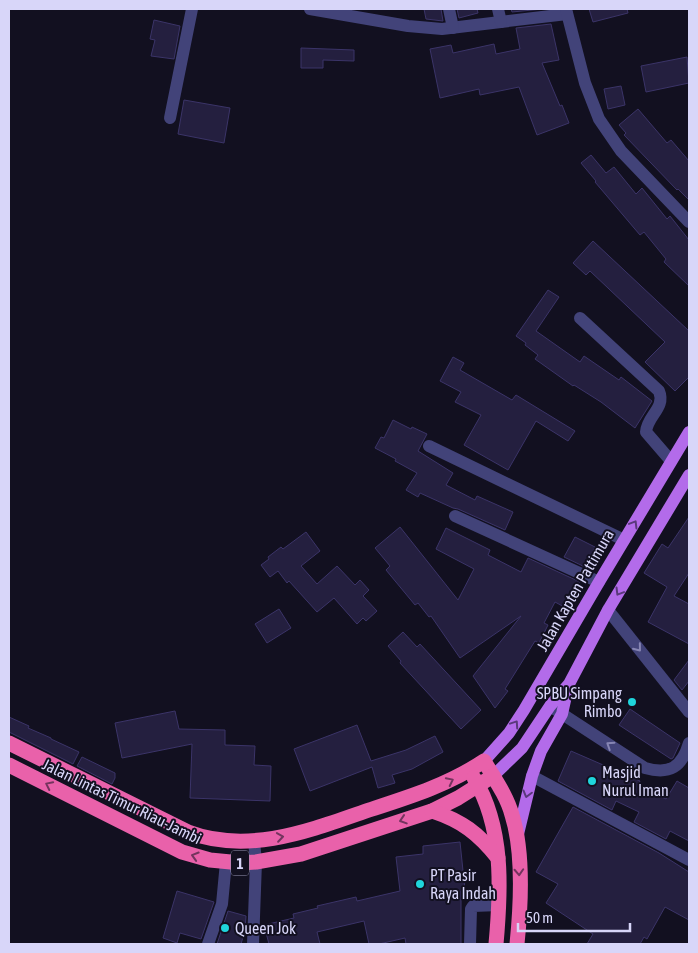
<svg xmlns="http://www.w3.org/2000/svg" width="698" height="953" font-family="'Asap Condensed',sans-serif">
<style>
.building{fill:#241f3f;stroke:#3b3468}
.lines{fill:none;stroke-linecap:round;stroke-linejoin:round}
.minor{stroke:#424379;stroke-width:12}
.major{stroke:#b36bea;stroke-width:12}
.highway{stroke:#e961aa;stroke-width:15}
.oneway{stroke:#5a397b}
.oneway2{stroke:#8685b3}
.oneway3{stroke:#73345e}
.poi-dot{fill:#1fd5dc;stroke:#121020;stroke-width:2}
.labels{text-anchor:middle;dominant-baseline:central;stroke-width:4;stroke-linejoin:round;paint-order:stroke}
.shield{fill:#121020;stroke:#9d9bb8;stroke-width:1}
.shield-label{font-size:15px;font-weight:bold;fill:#d8d6f9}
.street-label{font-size:16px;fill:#d8d6f9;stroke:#121020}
.poi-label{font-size:16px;fill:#d8d6f9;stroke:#121020;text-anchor:start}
</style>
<rect width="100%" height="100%" fill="#121020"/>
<g class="building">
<path d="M424 9H441L443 21 426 19Z"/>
<path d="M457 9H477L478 13 459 18Z"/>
<path d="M511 9H543L512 12Z"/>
<path d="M589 9H627L628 13 593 22Z"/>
<path d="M154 20 180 26 174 59 151 56 155 40 150 39Z"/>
<path d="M551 24 559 60 542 63 560 106 562 105 569 123 537 135 519 87 480 95 479 89 440 98 430 49 451 45 453 53 494 44 496 54 520 49 516 28Z"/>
<path d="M301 48 354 50V61L323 60V68H301Z"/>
<path d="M687 57 689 83 646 92 641 66Z"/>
<path d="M621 86 625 105 608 109 604 89Z"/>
<path d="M184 100 230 108 224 143 178 134Z"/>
<path d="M638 109 667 143 671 140 689 161V200L678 189 677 190 624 135 626 133 619 125Z"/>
<path d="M591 155 606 173 614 167 636 194 642 188 667 219 670 216 689 240V286L664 262 666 259 644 232 640 235 595 182 596 181 581 163Z"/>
<path d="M593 241 689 331V377L675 391 645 362 665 342 590 271 586 275 573 263Z"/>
<path d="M548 290 559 297 536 331 580 362 584 356 619 380 621 377 652 401 635 428 601 402 574 385 573 386 535 359 538 355 525 345 526 343 516 336Z"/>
<path d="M453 357 464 363 460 370 512 400 516 395 575 431 568 441 536 421 508 470 464 445 481 415 455 402 461 392 440 381Z"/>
<path d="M393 420 411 429 412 427 427 434 418 451 453 473 446 485 475 500 477 496 513 512 505 530 458 509 453 508 420 493 418 497 406 490 417 473 395 461 396 459 375 448 381 437 384 438Z"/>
<path d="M689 517V573L674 596 689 604V644L648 622 667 587 644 573 662 544 668 548Z"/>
<path d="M400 527 458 600 474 569 436 549 446 528 490 550 488 555 521 572 528 558 580 582 568 609 555 602 544 623 548 625 539 643 535 641 505 689 508 691 495 708 473 676 521 616 460 658 431 616 429 617 418 603 415 605 386 570 390 566 375 548Z"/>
<path d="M306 532 320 551 301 566 317 584 337 566 355 585 360 580 369 590 363 596 377 611 366 621 363 618 357 624 334 598 317 612 289 581 287 583 278 571 270 577 261 565 269 559 268 557 281 547 283 549Z"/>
<path d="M575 537 595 547 585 567 564 557Z"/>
<path d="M279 609 291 628 267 643 255 624Z"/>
<path d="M403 632 417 647 420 644 481 710 461 729 400 663 401 661 388 646Z"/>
<path d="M689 660V681L682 690 674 680Z"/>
<path d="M630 709 680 743 673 758 671 759 619 725Z"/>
<path d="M175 711 179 729 225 730V745L255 746 254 765 271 766 270 801 190 798 192 744 122 758 115 723Z"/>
<path d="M9 717 29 726 28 728 51 738V739L79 752 73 764 9 732Z"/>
<path d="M357 725 371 761 406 750 435 736 443 752 412 769 392 775 395 783 378 788 372 767 310 791 294 749Z"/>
<path d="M571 751 640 781 638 785 666 799 677 781 689 788V841L670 831 666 839 634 822 639 812 616 801 612 810 558 781Z"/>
<path d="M82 757 115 773V778L112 784 77 766Z"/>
<path d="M573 807 659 853 689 872V920L665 907 647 939 644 937 640 944H587L593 934 546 903 558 884 536 872Z"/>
<path d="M460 842 465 890 461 891V944H406L405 938 379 944H369L364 921 317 932 320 944H269L264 925 294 918 293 914 318 908 317 906 356 897 357 901 400 891 396 857 423 854V846Z"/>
<path d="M177 891 214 902 201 939 180 933 177 943 163 938Z"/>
<path d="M228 911 246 916 245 930 241 944H217Z"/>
</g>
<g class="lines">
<g class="minor">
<path d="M310 9 408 26 442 29 567 14"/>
<path d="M449 9 453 28"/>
<path d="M498 9 501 22"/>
<path d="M566 9 585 83 599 119 621 151 689 222"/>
<path d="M170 118 192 9"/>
<path d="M580 318 659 391C666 408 647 416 646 432L671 461"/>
<path d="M429 446 624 540"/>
<path d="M455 516 599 582"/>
<path d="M608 610 689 712"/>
<path d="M553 708 645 768C670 775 682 767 689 743"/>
<path d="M532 776 689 860"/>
<path d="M208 944 222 904 226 862"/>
<path d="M253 944 256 862 254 841"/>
<path d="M470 944 471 909 473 906 499 905"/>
</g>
<g class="major">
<path d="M484 761 509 733 524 710 599 582 689 432"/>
<path d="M493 776 522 748 550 706 569 684 608 610 689 475"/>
<path d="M518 834 532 776 541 751 562 714 568 687"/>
</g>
<g class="highway">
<path d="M9 743 188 832C249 855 311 830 369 810 409 797 448 785 484 761 494 778 507 796 512 815 524 853 521 905 517 944"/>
<path d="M9 765 182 852 210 860 241 863 256 862 301 854 432 811 458 798 493 776"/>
<path d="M474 778C504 828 501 889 496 944"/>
<path d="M432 811C462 821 478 833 498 858"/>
</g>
</g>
<defs><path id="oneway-chevron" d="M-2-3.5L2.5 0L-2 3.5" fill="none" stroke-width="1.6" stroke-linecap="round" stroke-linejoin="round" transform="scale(1.25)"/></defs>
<g class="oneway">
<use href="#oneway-chevron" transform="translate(634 524) rotate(-59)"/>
<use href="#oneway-chevron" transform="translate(619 592) rotate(121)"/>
<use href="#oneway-chevron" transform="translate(515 724) rotate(-56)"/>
<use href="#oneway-chevron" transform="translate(527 794) rotate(105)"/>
</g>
<g class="oneway2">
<use href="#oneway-chevron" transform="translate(638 648) rotate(51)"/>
<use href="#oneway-chevron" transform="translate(610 745) rotate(-147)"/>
</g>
<g class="oneway3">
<use href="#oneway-chevron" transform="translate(450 781) rotate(-26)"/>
<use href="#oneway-chevron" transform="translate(49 785) rotate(-154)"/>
<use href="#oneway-chevron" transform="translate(403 820) rotate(162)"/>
<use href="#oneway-chevron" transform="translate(280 837) rotate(-8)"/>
<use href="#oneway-chevron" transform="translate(195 856) rotate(-163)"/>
<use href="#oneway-chevron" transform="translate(519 872) rotate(87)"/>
</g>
<g class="poi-dot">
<circle cx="632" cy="702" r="5"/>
<circle cx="592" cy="781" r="5"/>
<circle cx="420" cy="884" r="5"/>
<circle cx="225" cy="928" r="5"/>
</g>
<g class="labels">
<rect class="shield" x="231" y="850.5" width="18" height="25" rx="4"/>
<g class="shield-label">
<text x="240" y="863">1</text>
</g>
<g class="street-label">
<text transform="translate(575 590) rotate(-60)">Jalan Kapten Pattimura</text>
<text transform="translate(122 801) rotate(26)">Jalan Lintas Timur Riau-Jambi</text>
</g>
<g class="poi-label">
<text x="622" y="693" text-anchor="end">SPBU Simpang<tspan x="622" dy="18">Rimbo</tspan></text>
<text x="602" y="772">Masjid<tspan x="602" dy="18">Nurul Iman</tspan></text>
<text x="430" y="875">PT Pasir<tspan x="430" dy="18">Raya Indah</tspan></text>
<text x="235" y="928">Queen Jok</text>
</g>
</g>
<rect width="698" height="953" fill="none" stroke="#d8d6f9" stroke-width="20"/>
<path d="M518 923v8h112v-8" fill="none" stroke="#d8d6f9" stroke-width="2.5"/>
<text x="526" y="923" font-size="15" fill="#d8d6f9" stroke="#121020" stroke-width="4" paint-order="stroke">50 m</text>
</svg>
